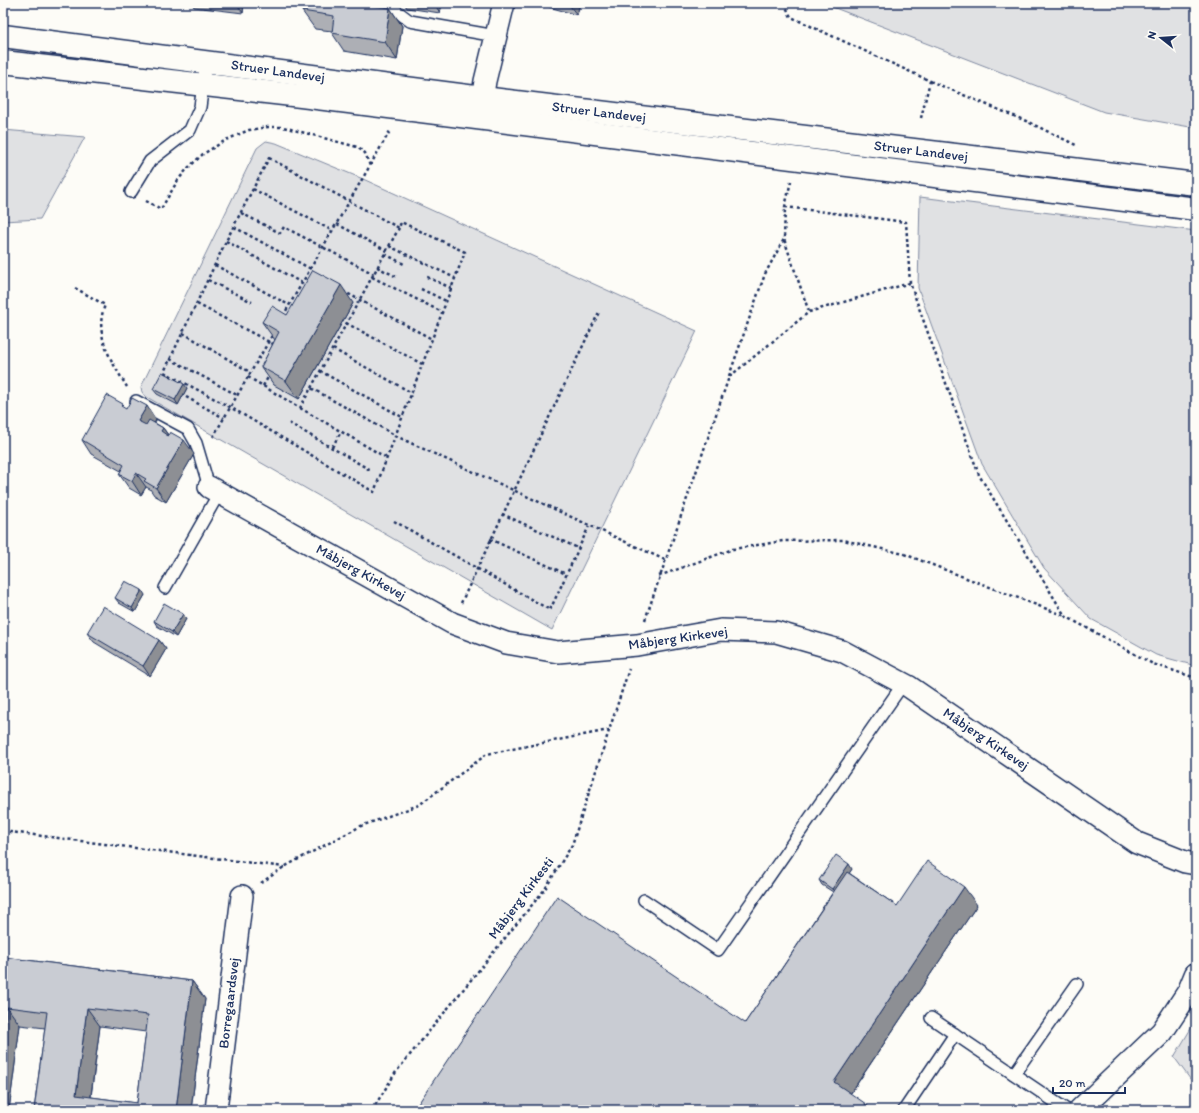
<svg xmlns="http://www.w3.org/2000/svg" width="1199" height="1113" font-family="Itim,sans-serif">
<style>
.green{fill:#e0e1e3;stroke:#7e88a0}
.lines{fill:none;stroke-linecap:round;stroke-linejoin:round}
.lane-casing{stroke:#1b2f5e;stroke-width:14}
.street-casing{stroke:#1b2f5e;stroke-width:24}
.secondary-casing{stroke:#1b2f5e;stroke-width:25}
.primary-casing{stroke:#1b2f5e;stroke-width:25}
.path{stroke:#1b2f5e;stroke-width:2.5;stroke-dasharray:3 3;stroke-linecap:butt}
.lane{stroke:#fdfcf7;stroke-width:11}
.street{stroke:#fdfcf7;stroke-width:21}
.secondary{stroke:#fdfcf7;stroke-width:22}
.primary{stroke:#fdfcf7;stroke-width:22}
.wall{fill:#adafb5;stroke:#1b2f5e;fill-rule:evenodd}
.shaded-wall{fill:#8d8f94;stroke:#1b2f5e}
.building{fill:#c9ccd3;stroke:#1b2f5e;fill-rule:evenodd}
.labels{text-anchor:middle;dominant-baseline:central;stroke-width:3;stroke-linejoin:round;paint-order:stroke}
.street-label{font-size:14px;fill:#1b2f5e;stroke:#fdfcf7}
</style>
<rect width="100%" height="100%" fill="#fdfcf7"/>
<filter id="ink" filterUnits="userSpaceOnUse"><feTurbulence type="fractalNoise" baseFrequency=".025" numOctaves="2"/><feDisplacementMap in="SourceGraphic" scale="8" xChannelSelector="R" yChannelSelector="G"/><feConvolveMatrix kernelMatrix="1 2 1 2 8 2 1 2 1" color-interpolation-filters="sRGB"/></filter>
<g filter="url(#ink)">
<g class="green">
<path d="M822 3H1196V128L1104 112Z"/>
<path d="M3 130 85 137 40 219 3 221Z"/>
<path d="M266 141 276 143 363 179 697 331 552 630 145 396 142 392 141 387 257 148Z"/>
<path d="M920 197 1196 231V666L1156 655 1091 619 1044 568 982 464 918 288Z"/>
<path d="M1196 1020V1087L1174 1057Z"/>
</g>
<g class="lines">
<g class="lane-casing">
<g id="lane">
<path d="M386 3 410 21 496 36"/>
<path d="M131 192 150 161 190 130 200 107 206 62"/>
<path d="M136 401 188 429 196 443 209 487"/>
<path d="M165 588 219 493"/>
<path d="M644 900 718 950 903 684"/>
<path d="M931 1018 1067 1110"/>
<path d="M1014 1074 1077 984"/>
<path d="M904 1110 955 1034"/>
</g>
</g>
<g class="street-casing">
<g id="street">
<path d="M480 114 485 81 504 3"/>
<path d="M209 487 452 623 506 643 558 652 637 645 721 630 776 632 842 651 908 686 1137 843 1185 862 1196 864"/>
<path d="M216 1110 242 896"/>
</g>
</g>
<g class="secondary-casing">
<path id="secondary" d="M1080 1110 1162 1032 1189 991 1196 974"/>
</g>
<g class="primary-casing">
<g id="primary">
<path d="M3 36 483 98 1196 184"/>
<path d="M3 62 301 96 1196 209"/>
</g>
</g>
<g class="path">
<path d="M784 3 791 17 930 81 921 118"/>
<path d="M930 81 1026 121 1076 145"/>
<path d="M269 158 399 228 401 222 465 252 374 492 230 407 164 372 226 241Z"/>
<path d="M791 181 785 207 784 239 809 312"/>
<path d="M253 189 333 231"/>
<path d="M146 201 161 209 178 180 188 168 203 154 226 140 249 130 268 127H283L357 147 365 153 370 166"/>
<path d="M785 207 906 222 910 283 979 475 1065 616 1153 664 1196 678"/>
<path d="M241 213 280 233 284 227 374 274"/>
<path d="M337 224 387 251"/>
<path d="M234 227 311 269"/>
<path d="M226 241 302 283"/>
<path d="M389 246 455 278"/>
<path d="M385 254 404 264"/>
<path d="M215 265 289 305"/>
<path d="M377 267 397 277"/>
<path d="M372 277 442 312"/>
<path d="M427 277 451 288"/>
<path d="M208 280 252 302"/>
<path d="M75 288 105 305C93 335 112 362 127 387"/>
<path d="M421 289 446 301"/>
<path d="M343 291 432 339"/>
<path d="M197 304 275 345"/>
<path d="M283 316 390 131"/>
<path d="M346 323 422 364"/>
<path d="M183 333 250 372"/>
<path d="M333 349 412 393"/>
<path d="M170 359 237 395"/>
<path d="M320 371 402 417"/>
<path d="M729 376 765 274 784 239"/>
<path d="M248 377 300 408 311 388 400 438 665 560"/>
<path d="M263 386 270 374"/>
<path d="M311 388 399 228"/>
<path d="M186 397 224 418"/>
<path d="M300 408 387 458"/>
<path d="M289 423 372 471"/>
<path d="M213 437 273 334"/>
<path d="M332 447 341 432"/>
<path d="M502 514 578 548"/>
<path d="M394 521 550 610 589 526"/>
<path d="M490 539 566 574"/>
<path d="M659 576 733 549 783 541 843 540 904 554 1065 616"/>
<path d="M461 603 599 312"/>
<path d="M645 620 729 377 809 312 910 283"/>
<path d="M3 831 284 867"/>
<path d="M261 883 284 867 361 826 419 805 487 754 609 730"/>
<path d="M372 1110 396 1072 545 889 572 845 629 669"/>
</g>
<use href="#lane" class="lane"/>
<use href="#street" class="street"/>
<use href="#secondary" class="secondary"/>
<use href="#primary" class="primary"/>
</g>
<g class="wall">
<path d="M192 3H244L243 13 194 7Z"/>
<path d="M404 3H442L440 13 407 8Z"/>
<path d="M546 3H580L577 15 549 7Z"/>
<path d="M390 8 402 26 397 60 344 51 332 33V31L315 29 302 11Z"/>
<path d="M353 303 299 399 274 385 261 367 275 340 262 322 287 315Z"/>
<path d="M187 388 178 405 157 394 153 389Z"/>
<path d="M126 409 156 420 155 423 163 428 169 436 194 454 166 502 154 495 150 489 146 487 141 495 129 488 119 474 121 471 91 454 82 440Z"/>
<path d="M145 595 135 612 119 603 115 598Z"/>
<path d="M183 614 186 619 176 637 157 626 154 621Z"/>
<path d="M87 633 159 640 166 649 150 676 94 642Z"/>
<path d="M852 869 849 873 897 906 977 905 851 1093 745 1023 833 892 822 885 819 880Z"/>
<path d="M3 957 192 981 205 999 191 1110H34L45 1028 20 1025 9 1110ZM100 1026 146 1032 137 1103 91 1097Z"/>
</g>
<g class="shaded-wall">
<path d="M236 3H244L243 13Z"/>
<path d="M434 3H442L440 13Z"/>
<path d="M571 3H580L577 15 570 6Z"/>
<path d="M390 8 402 26 397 60 385 42Z"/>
<path d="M341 285 353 303 299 399 286 381Z"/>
<path d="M184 384 187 388 178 405 175 400Z"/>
<path d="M147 406 156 420 148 435 138 421Z"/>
<path d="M163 428 173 442 161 431Z"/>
<path d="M184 440 194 454 166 502 156 488Z"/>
<path d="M136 473 146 487 141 495 132 481Z"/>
<path d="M142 590 145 595 135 612 132 608Z"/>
<path d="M183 614 186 619 176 637 172 632Z"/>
<path d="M159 640 166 649 150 676 143 666Z"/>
<path d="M849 864 852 869 836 894 832 889Z"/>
<path d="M964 887 977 905 846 1100 834 1082Z"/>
<path d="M192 981 205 999 191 1110H176Z"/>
<path d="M7 1007 20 1025 9 1110H3V1040Z"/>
<path d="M87 1008 100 1026 89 1110 76 1095Z"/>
<path d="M866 1104 871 1110H862Z"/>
</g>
<g class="building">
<path d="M303 3H355L390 8 385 42 332 33 334 16 302 11Z"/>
<path d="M559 3H571L570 6Z"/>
<path d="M313 270 341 285 286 381 261 367 279 332 262 322 272 306 287 315Z"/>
<path d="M162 372 184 384 175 400 153 389Z"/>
<path d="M107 395 123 404 121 406 126 409 132 398 147 406 138 421 146 425 149 420 163 428 161 431 168 436 170 432 184 440 156 488 144 481 146 479 136 473 132 481 119 474 124 465 82 440Z"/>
<path d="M125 581 142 590 132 608 115 598Z"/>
<path d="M164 603 183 614 172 632 154 621Z"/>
<path d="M103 606 159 640 143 666 87 633Z"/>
<path d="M836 855 849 864 832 889 819 880Z"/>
<path d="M927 861 964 887 834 1082 866 1104 862 1110H414L557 896 745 1023 847 872 897 906Z"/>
<path d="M3 957 192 981 176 1110H34L47 1012 7 1007 3 1040ZM87 1008 148 1015 137 1103 76 1095Z"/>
</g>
</g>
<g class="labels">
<g class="street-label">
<text transform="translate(278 71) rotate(8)">Struer Landevej</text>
<text transform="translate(599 112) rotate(7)">Struer Landevej</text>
<text transform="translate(921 151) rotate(7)">Struer Landevej</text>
<text transform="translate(361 572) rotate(29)">Måbjerg Kirkevej</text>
<text transform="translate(678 638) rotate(-8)">Måbjerg Kirkevej</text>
<text transform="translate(986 739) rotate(34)">Måbjerg Kirkevej</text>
<text transform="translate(521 898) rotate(-53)">Måbjerg Kirkesti</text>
<text transform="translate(229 1003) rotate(-83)">Borregaardsvej</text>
</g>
</g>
<rect width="1199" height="1113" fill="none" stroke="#fdfcf7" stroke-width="16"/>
<rect x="8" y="8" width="1183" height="1097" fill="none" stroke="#1b2f5e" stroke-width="1.5" filter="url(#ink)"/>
<g transform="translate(1161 38) rotate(287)" stroke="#fdfcf7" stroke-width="3" paint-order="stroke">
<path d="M0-3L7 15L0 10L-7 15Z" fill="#1b2f5e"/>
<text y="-6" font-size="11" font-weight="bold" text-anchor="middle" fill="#1b2f5e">N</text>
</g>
<path d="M1053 1087v6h72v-6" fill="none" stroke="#1b2f5e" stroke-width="2"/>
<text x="1059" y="1087" font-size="12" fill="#1b2f5e" stroke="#fdfcf7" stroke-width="3" paint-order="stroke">20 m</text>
</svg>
